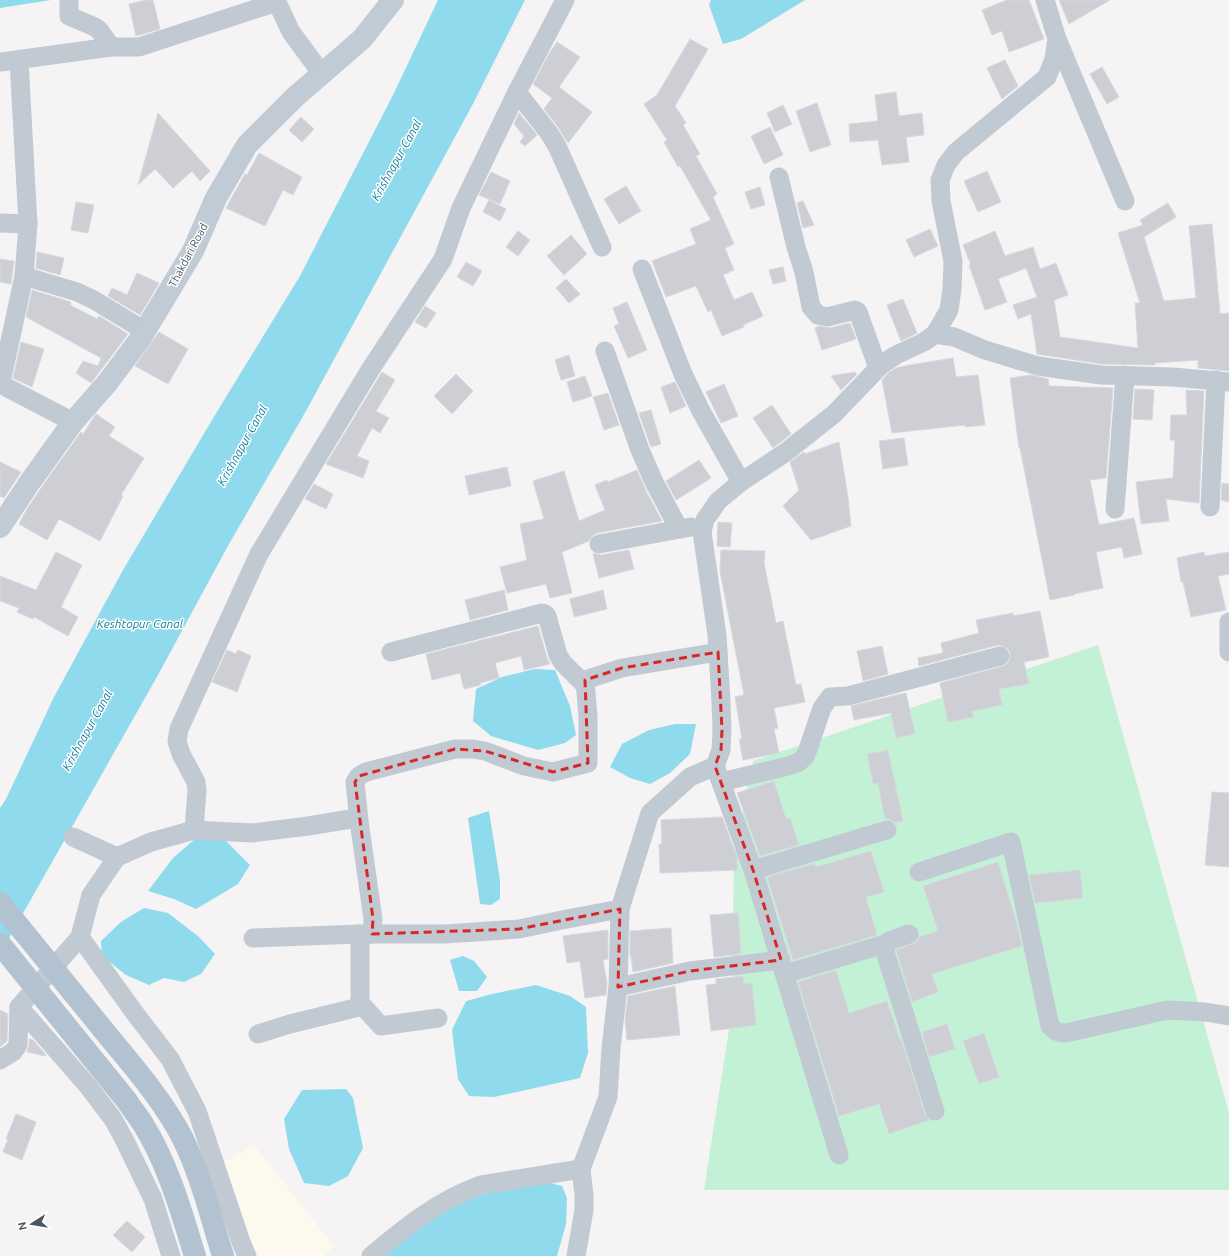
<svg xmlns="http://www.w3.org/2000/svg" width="1229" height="1256" font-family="Ubuntu,sans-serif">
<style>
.commercial{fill:#fdf9ef}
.green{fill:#c3f1d5}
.water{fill:#90daee}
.building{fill:#cdcfd5;stroke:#d7d9de}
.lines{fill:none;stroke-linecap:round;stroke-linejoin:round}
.street{stroke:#c1cad2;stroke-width:19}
.secondary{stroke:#c1cbd6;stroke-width:22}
.primary-bridge{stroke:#b3c2d1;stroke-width:22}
.marked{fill:none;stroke:#d62828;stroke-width:3;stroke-dasharray:8 5;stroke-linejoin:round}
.labels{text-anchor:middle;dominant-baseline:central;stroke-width:3;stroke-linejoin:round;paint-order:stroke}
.street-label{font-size:11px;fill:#4a5661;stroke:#fff}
.water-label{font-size:12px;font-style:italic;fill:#0c7c9b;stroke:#fff}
</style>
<rect width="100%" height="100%" fill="#f5f3f3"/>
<path class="commercial" d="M254 1145 334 1246 324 1256H254L223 1162Z"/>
<path class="green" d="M1098 645 1229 1113V1190H704L732 1010 734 853 753 761Z"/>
<g class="water">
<path d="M0 0H51L0 8Z"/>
<path d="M438 0H525L474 102 306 411 229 544 158 675 0 954V808L6 799 54 697 123 570 218 410 300 276 393 95Z"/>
<path d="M711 0H805L741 39 723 44 709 5Z"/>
<path d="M535 669 555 670 570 706 576 735 565 743 538 750 491 736 473 721 476 689 502 677Z"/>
<path d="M675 724H696L690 754 670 773 650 784 630 778 610 767 622 744 649 730Z"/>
<path d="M489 811 500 880V899L491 905 480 904 468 818Z"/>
<path d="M196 838 224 839 250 865 238 884 196 909 174 899 148 891 173 858Z"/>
<path d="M144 908 168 913 199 937 215 954 201 974 184 982 164 978 149 985 126 975 102 956 101 941 121 922Z"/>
<path d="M463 956 474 961 487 977 477 991H459L450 960Z"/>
<path d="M536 985 570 996 586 1007 588 1053 580 1078 494 1097 469 1096 458 1079 452 1030 466 1001 492 994Z"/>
<path d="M346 1089 353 1098 363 1148 348 1176 329 1186 304 1183 289 1149 284 1119 302 1090Z"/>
<path d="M550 1183 562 1186 567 1198 566 1224 557 1256H385L439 1210 490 1192Z"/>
</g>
<g class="building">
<path d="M146 0H153L160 29 136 36 129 4Z"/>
<path d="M1007 0H1029L1044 39 1009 52 1002 31 992 35 982 10Z"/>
<path d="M1059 0H1110L1069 24Z"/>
<path d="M690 39 708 49 675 106 686 123 683 125 700 154 696 156 717 194 713 197 734 244 725 248 734 270 723 275 734 300 752 292 763 316 743 325 744 327 722 336 711 310 708 312 696 286 666 297 652 261 696 244 690 229 711 220 680 166 678 167 664 142 667 140 644 104 657 95Z"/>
<path d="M557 42 580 57 559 87 592 112 568 143 558 127 544 109 552 98 533 84 549 54Z"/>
<path d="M1005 60 1018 86 1002 99 987 68Z"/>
<path d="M1102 67 1119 97 1107 104 1090 74Z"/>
<path d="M896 92 899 116 922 113 924 135 906 137 909 162 882 165 878 140 850 142 849 124 878 121 875 95Z"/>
<path d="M817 103 831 145 810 152 796 111Z"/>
<path d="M783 105 792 124 775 132 767 113Z"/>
<path d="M158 113 210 171 200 181 192 171 173 188 155 169 138 185Z"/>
<path d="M519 113 537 135 525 146 520 142 524 136 514 124Z"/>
<path d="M301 117 314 129 302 142 289 130Z"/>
<path d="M770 127 783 155 764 164 751 136Z"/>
<path d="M259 153 302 177 293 195 283 190 265 226 226 208 245 174 247 175Z"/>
<path d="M987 171 1001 202 978 212 964 181Z"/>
<path d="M491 172 510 181 500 204 479 195Z"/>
<path d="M626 186 641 211 619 224 604 199Z"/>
<path d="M760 187 765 205 751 209 745 192Z"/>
<path d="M489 200 506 209 500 221 483 212Z"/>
<path d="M803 201 814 225 803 228 797 203Z"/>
<path d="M76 202 94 205 88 233 71 230Z"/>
<path d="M1168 203 1176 217 1144 237 1164 301 1196 298 1189 226 1212 224 1220 314 1229 313V371L1198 368V360L1155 363V365L1102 364 1037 354 1031 314 1018 319 1013 305 1037 297 1026 268 998 279 1007 302 985 310 969 265H971L963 245 995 231 1005 256 1033 247 1040 269 1056 263 1068 295 1054 300 1060 337 1138 348 1135 303H1140L1118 233 1143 225 1140 220Z"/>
<path d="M930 229 938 246 914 257 906 240Z"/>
<path d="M518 231 530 240 518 256 506 247Z"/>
<path d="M571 235 587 254 564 275 547 256Z"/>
<path d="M37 252 64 258 60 275 36 268Z"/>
<path d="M0 259 14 261 11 284 0 282Z"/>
<path d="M466 262 482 271 473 286 457 277Z"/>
<path d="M783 267 786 281 773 284 769 270Z"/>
<path d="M137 273 159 283 140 315 108 296 112 288 127 295Z"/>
<path d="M566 279 580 294 569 303 556 288Z"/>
<path d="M32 290 71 302 70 305 97 319 99 316 128 334 91 383 76 373 83 361 98 366 101 358 26 317Z"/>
<path d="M903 299 917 333 901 341 895 326 897 325 895 326 887 305Z"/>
<path d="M627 302 647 350 628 358 614 326 619 324 613 308Z"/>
<path d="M425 306 436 313 426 328 415 322Z"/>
<path d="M850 323 856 339 822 350 815 328 819 326 830 328Z"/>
<path d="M159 332 188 349 168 384 135 366Z"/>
<path d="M21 342 44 349 32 387 13 378Z"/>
<path d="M569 355 575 376 561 380 555 360Z"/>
<path d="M953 358 956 377 978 375 985 425 965 427V425L892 433 882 380 888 373 896 368 910 365Z"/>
<path d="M382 372 395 380 376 411 389 418 380 433 372 428 357 456 369 461 363 478 326 464Z"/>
<path d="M855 372 857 374 841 390 831 376Z"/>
<path d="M456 374 473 391 452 414 434 396Z"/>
<path d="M1031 375 1048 379 1049 386 1113 388 1106 478 1090 480 1099 525 1134 518 1142 554 1124 558 1122 547 1096 552 1103 588 1074 594V595L1050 600 1020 448H1019L1010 378Z"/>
<path d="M585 376 592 396 573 402 567 382Z"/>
<path d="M675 382 686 406 670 413 661 387Z"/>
<path d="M724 384 738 416 721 423 706 392Z"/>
<path d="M1135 389 1154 390 1152 420 1133 419Z"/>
<path d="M1186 390 1204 391 1199 503 1166 499 1169 521 1141 524 1136 482 1173 478 1175 440H1170L1171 415H1187Z"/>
<path d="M608 393 619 425 604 430 593 397Z"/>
<path d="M772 405 791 434 773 448 753 418Z"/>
<path d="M651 410 661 444 651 447 639 413Z"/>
<path d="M96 414 115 427 109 436 144 458 121 495 123 496 100 541 59 519 47 540 19 524 27 509 46 481 81 432 83 434Z"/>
<path d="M904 438 908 465 883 469 879 441Z"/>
<path d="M839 442 848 497 851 526 811 540 783 506 799 490 790 462 804 452 805 454Z"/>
<path d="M699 460 711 478 676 500 666 481Z"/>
<path d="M0 462 21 472 4 498 0 496Z"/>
<path d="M507 467 511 486 469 495 465 476Z"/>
<path d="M637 470 647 493 662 521 597 533 592 536 589 541 562 552 572 593 550 598 546 584 507 593 500 567 527 560 520 524 544 519 533 481 564 471 579 521 605 510 595 485 607 480 608 482Z"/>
<path d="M1222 483 1229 484V502L1221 500Z"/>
<path d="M314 484 333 494 326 509 305 499Z"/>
<path d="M718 522 732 523 730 547 717 546Z"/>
<path d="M629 550 634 569 599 578 593 553 596 554 601 555Z"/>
<path d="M721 550 765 551 764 563 776 623 783 621 796 685 801 684 805 702 774 708 778 728 774 729 779 753 743 760 739 739H742L735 697 744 695 720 571Z"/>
<path d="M56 552 82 565 61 607 78 617 68 636 34 617 33 619 17 612 19 608 0 601V576L36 590Z"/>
<path d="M1204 552 1205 556 1229 552V574L1218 576 1226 610 1191 617 1183 582H1181L1177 558Z"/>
<path d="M504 590 508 610 470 620 465 600Z"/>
<path d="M603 590 607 609 574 617 570 599Z"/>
<path d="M1040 611 1049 657 1024 662 1029 684 999 689 1002 705 972 711 974 717 948 722 940 683 1003 666 1007 664 1010 659V653L1008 649 1003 646 998 645 919 666 918 658 943 653 941 643 979 633 976 620 1013 613V616Z"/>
<path d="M538 626 547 658 550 664 524 670 521 656 495 663 499 678 480 683 481 685 464 689 460 673 432 680 426 654Z"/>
<path d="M882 646 888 674 863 681 857 651Z"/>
<path d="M227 650 236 654 238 650 251 656 237 692 212 682Z"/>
<path d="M906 693 915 734 896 738 891 713 854 720 851 706 892 696Z"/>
<path d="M888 750 903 821 895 823 890 819H885L878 783 873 784 867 754Z"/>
<path d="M774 781 786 819 790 818 799 845 760 856 737 793Z"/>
<path d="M1212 792 1229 793V867L1205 865Z"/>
<path d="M722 817 737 857V870L660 873 659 844H662L661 820Z"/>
<path d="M871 851 884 892 866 897 877 935 793 960 767 877 805 866 815 864 816 867Z"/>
<path d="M998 862 1017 924 1022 946 932 974 938 992 912 1002 896 950 913 944 917 941 919 937 938 931 923 886Z"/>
<path d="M1080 870 1083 898 1035 903 1029 875Z"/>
<path d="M738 913 741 954 714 957 710 915Z"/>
<path d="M671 928 673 963 633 972 631 956H630V931Z"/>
<path d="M608 930V959L603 960 607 983 606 995 585 998 580 961 567 963 563 936Z"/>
<path d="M836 970 849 1013 887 1001 900 1039H901L925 1114 929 1120 889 1134 879 1104 839 1116 798 982Z"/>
<path d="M743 976 744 984 752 983 756 1025 711 1031 706 985 716 984V979Z"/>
<path d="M675 986 680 1035 627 1040 625 1019 628 996Z"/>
<path d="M0 1010 8 1014 7 1041 0 1047Z"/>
<path d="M947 1024 955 1049 929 1057 922 1032Z"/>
<path d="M984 1033 999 1077 979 1084 963 1041Z"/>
<path d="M29 1039 33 1040 46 1055 45 1056 27 1052 29 1045Z"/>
<path d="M16 1114 36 1122 22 1160 3 1152 8 1139H6Z"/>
<path d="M127 1221 145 1237 132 1252 113 1235Z"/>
</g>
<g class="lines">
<g class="street">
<path d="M69 0V16L95 27 100 31 111 47"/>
<path d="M276 0 291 32 322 74"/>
<path d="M1057 39 1125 201"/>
<path d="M19 61 28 224 24 276 2 378V383L6 387 73 422"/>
<path d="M0 62 111 47H139L277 2"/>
<path d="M517 92 549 133 557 146 602 247"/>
<path d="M779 177 796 247 804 272 811 307 818 315 827 317 855 310 858 312 878 368"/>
<path d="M0 223 28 224"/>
<path d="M642 269 683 374 701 411 741 482"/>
<path d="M24 276 77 292 94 300 145 331"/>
<path d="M935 334 949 310 952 289 953 261 941 201 940 180 946 165 956 152 1047 77 1054 59 1057 39 1045 0"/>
<path d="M605 351 640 450 654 482 679 529"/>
<path d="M1210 507 1216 380"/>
<path d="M1115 509 1125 375"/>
<path d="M599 544 691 527"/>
<path d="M1229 622V652"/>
<path d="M391 652 542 613 545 614 547 616 558 655 563 663 585 685"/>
<path d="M715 766 753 870 839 1155"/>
<path d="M721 782 788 766 799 762 806 755 822 708 830 697 848 696 1000 656"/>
<path d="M359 821 355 782 359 776 366 772 455 749H473L485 751 524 766 553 772 588 763V717L585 680 622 668 718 652"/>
<path d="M194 830 197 790 196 782 181 754 177 741 179 729 259 554 370 370 443 259 461 208 517 92 565 0"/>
<path d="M73 837 117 857"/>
<path d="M753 870 887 830"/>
<path d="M919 872 1011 842 1050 1026C1055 1031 1058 1033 1066 1033L1167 1010 1205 1012 1229 1016"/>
<path d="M909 934 889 941 885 944V952L935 1111"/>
<path d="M80 937 134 1012 170 1059 197 1111 241 1242 247 1256"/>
<path d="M253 938 360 934"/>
<path d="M785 974 885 944"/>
<path d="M618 987 690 971 781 960"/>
<path d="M360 1003 381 1026 438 1018"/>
<path d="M19 1007 88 1086 113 1119 125 1141 153 1199 171 1256"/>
<path d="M258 1034 290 1024 355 1008 360 1003V934H372"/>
<path d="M0 1060 13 1052 18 1045 19 1007 80 937 91 895 117 857 151 842 194 830 252 833 308 826 351 819 359 821 373 919 372 934H445L519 929 567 919 620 909 650 813 690 777 715 766 721 750 722 730 721 702 717 635 702 532 705 520 718 501 741 482 786 452 834 414 881 365 896 355 924 342 935 334 954 337 985 350 1038 366 1101 375 1173 377 1229 382"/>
<path d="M371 1256C405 1227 439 1200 481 1185L581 1169 608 1097 611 1048 618 987 620 909"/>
<path d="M576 1256 584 1210V1195L581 1169"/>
</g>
<path class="secondary" d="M0 527 30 482 73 422 108 382 140 339 193 251 216 198 247 145 295 97 362 39 393 0"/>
<g class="primary-bridge">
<path d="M0 903C35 946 70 989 105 1032 132 1065 163 1100 183 1139 201 1176 211 1217 223 1256"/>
<path d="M0 944 127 1101C132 1109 138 1116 143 1124 168 1164 181 1211 195 1256"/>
</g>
</g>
<path class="marked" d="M718 652 722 730 721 750 715 766 753 870 781 960 690 971 618 987 620 909 519 929 372 934 373 919 355 782 359 776 455 749 485 751 553 772 588 763 585 680 622 668Z"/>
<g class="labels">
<g class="street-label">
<text transform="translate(188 255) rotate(-62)">Thakdari Road</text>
</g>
<g class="water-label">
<text transform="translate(396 160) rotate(-61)">Krishnapur Canal</text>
<text transform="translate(242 445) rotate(-61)">Krishnapur Canal</text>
<text x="140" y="623">Keshtopur Canal</text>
<text transform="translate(87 730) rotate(-61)">Krishnapur Canal</text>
</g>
</g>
<g transform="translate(32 1224) rotate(258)" stroke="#ffffff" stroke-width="3" paint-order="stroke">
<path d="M0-3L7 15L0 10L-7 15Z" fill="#4a5661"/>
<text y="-6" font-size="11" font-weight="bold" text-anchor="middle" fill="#4a5661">N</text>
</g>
</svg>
